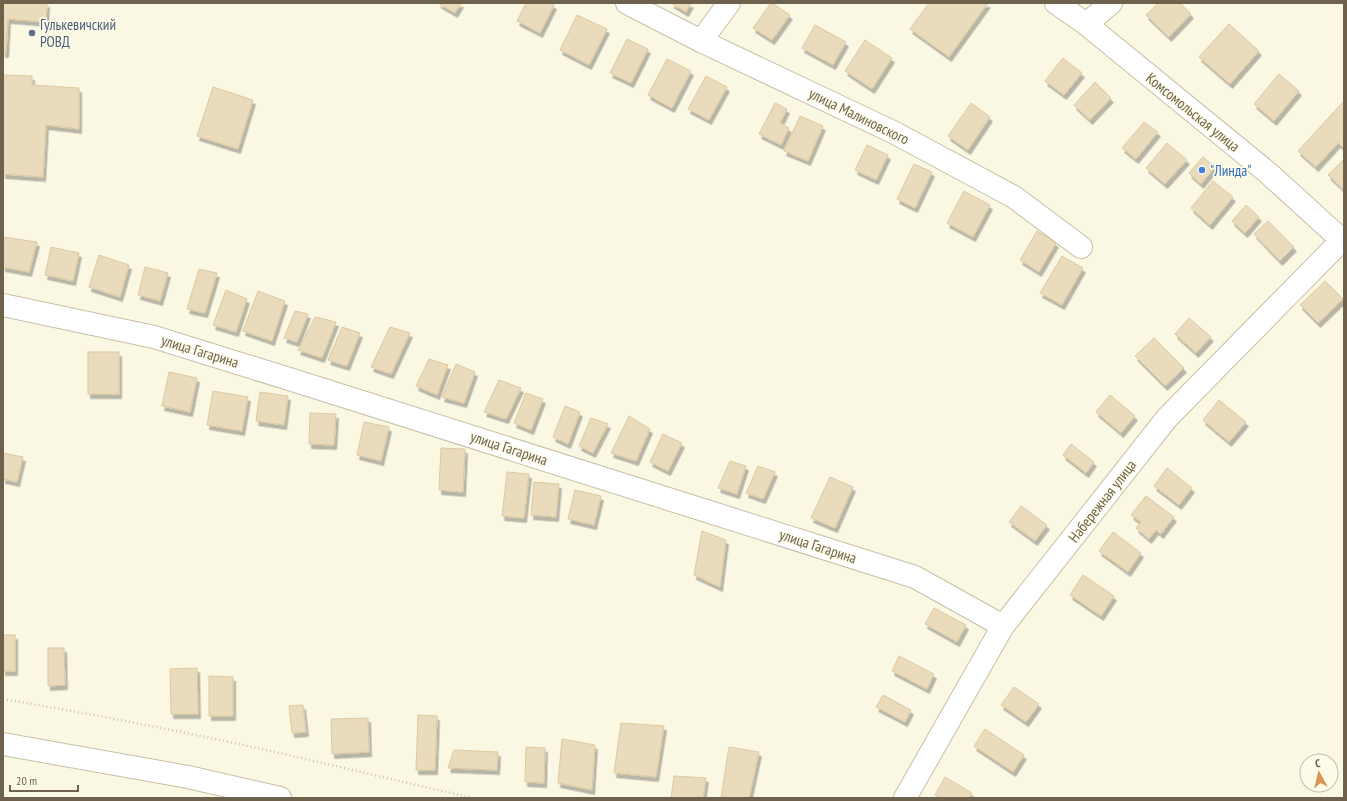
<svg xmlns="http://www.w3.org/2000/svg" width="1347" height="801" font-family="'PT Sans Narrow',sans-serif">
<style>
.building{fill:#eadbbc;stroke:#ddc9a0;filter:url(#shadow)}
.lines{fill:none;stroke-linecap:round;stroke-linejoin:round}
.minor-casing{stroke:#c7bfa9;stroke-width:24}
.path{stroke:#d1c1a1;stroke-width:2.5;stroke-dasharray:1 3;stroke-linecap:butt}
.minor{stroke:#fff;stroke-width:22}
.service-dot{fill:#5c6f8a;stroke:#fdfbe9;stroke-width:1.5}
.shop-dot{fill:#3f7fe0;stroke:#fdfbe9;stroke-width:1.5}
.labels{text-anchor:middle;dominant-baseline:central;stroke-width:3;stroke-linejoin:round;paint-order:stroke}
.service-label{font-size:15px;fill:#4e5e75;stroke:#fdfbe9;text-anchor:start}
.street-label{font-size:15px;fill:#6f624c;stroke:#fdfbe9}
.shop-label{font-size:15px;fill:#366cbe;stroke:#fdfbe9;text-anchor:start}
</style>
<defs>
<filter id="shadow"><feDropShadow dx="2.5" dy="4.5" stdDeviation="0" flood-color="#0004"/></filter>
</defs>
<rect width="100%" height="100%" fill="#faf7e3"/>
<g class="building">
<path d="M3 3H47L46 22 8 19 6 53H3Z"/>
<path d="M438 3H461L455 13Z"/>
<path d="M526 3H551L554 5 540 33 517 21Z"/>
<path d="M671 3H691L686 12Z"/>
<path d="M771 3H772L790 15 772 40 753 28Z"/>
<path d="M929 3H988L949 57 910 29Z"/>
<path d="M1158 3H1180L1191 14 1169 37 1146 15Z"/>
<path d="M577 15 607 29 589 65 560 50Z"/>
<path d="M1229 24 1259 51 1230 84 1199 57Z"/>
<path d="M815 25 846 42 833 65 802 48Z"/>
<path d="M627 39 648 49 631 83 610 73Z"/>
<path d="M865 40 892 58 872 89 845 71Z"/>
<path d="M1063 58 1082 73 1064 95 1045 81Z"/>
<path d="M667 59 691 71 672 108 648 95Z"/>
<path d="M1279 74 1299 91 1274 121 1254 104Z"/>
<path d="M3 75 32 76V85L79 88V129L46 125 43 177 3 174Z"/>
<path d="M706 76 727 87 709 120 688 109Z"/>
<path d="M1095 82 1111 98 1090 120 1074 105Z"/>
<path d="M213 87 253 100 238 149 197 136Z"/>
<path d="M1344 101V148L1338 143 1316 167 1298 151Z"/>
<path d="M775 103 787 109 780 123 789 128 781 145 759 134Z"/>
<path d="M971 103 990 117 968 150 948 136Z"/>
<path d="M800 116 823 126 808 161 784 151Z"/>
<path d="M1144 122 1158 132 1136 159 1122 148Z"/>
<path d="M1167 143 1187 160 1165 184 1146 168Z"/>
<path d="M867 145 888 155 876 180 855 170Z"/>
<path d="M1203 157 1215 167 1201 184 1189 173Z"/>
<path d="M1344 159V190L1328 175Z"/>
<path d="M914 164 932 172 915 208 897 199Z"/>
<path d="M1213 181 1233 197 1210 225 1191 208Z"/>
<path d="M964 191 990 205 973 237 947 223Z"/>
<path d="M1246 205 1259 217 1245 233 1232 221Z"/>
<path d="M1268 221 1294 247 1280 261 1254 234Z"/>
<path d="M1037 231 1056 243 1039 272 1020 260Z"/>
<path d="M3 237 37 242 29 272 3 267Z"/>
<path d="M51 247 79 253 73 281 45 275Z"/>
<path d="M99 255 129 265 120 297 89 287Z"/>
<path d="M1062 256 1083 268 1062 305 1040 293Z"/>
<path d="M145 267 168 273 160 301 138 295Z"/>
<path d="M199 269 217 273 205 313 187 309Z"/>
<path d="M1325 281 1343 299 1318 323 1300 305Z"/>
<path d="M226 290 247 299 236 332 213 325Z"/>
<path d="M258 291 285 301 272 341 243 331Z"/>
<path d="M295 311 308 314 297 342 284 338Z"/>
<path d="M315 317 336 322 322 358 298 350Z"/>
<path d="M1189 318 1211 337 1196 353 1175 334Z"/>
<path d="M342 327 360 333 347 366 328 360Z"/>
<path d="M390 327 410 333 391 374 371 367Z"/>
<path d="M1154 338 1184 368 1165 386 1135 356Z"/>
<rect x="88" y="352" width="31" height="42"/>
<path d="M429 359 448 365 437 395 416 386Z"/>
<path d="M456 364 475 372 464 403 442 397Z"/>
<path d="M169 372 197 378 190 412 162 406Z"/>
<path d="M499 380 521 388 506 419 484 412Z"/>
<path d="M213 391 248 397 242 431 207 425Z"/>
<path d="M260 392 288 396 284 425 256 421Z"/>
<path d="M526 393 543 399 531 430 514 423Z"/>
<path d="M1110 395 1135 416 1121 433 1096 412Z"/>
<path d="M1219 400 1246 422 1229 442 1203 420Z"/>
<path d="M565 406 580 412 568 444 553 437Z"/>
<path d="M310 413 336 414 334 445 309 444Z"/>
<path d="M629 416 650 429 636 461 611 453Z"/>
<path d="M591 418 608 424 593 453 579 446Z"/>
<path d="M364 422 389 427 381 461 357 455Z"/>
<path d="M663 434 682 443 668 471 650 462Z"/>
<path d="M1071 444 1094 462 1086 473 1063 455Z"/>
<path d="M441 448 465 449 463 492 439 490Z"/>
<path d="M3 453 23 457 17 482 3 479Z"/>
<path d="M730 461 746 466 737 494 718 488Z"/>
<path d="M758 466 775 472 763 499 746 493Z"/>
<path d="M1167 468 1192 488 1179 505 1154 486Z"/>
<path d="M507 472 529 474 524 518 502 516Z"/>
<path d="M830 477 853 487 835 528 811 518Z"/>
<path d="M534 482 559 484 556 517 531 515Z"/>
<path d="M575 490 601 496 594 525 568 519Z"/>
<path d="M1146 496 1174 517 1161 534 1156 530 1149 539 1136 528 1141 522 1131 515Z"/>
<path d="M1021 506 1047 525 1035 541 1009 522Z"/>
<path d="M702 531 726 540 720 587 694 575Z"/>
<path d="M1113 532 1141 553 1128 572 1099 551Z"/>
<path d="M1083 575 1114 596 1101 616 1070 595Z"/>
<path d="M934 608 966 625 957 642 925 624Z"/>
<rect x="3" y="635" width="12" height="36"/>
<path d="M48 648H64L65 685 48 686Z"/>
<path d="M899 656 934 674 927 689 892 671Z"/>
<path d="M197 668 198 714H171L170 669Z"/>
<path d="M209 676 233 677V716H209Z"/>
<path d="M1014 687 1039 704 1026 722 1001 705Z"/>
<path d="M883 695 911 710 905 722 876 707Z"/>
<path d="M303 705 306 732 292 733 289 706Z"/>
<path d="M418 715 437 716 435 770H416Z"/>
<path d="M368 718 369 752 332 754 331 719Z"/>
<path d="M621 723 664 726 656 777 614 773Z"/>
<path d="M985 729 1024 755 1013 772 974 746Z"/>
<path d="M562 739 595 745 592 790 558 783Z"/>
<path d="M526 747 545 748 544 783 525 782Z"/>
<path d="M729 747 759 752 749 798H721Z"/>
<path d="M454 750 498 752 497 770 448 768Z"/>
<path d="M674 776 706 778 703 798H671Z"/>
<path d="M945 777 972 793 969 798H941L935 795Z"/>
</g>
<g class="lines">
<g class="minor-casing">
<g id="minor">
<path d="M627 3 701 41 895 133 1014 197 1081 247"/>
<path d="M1056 3 1086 24 1267 172 1344 242"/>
<path d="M1086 24 1111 3"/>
<path d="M701 41 729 3"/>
<path d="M3 305 154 337 302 383 915 577 1003 626"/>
<path d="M3 744 188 777 280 798"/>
<path d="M905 798 1003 626 1167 418 1344 238"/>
</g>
</g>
<path class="path" d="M3 699C103 716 202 735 301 758 358 771 415 785 473 798"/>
<use href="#minor" class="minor"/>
</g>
<circle class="service-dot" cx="32" cy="33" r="4"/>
<circle class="shop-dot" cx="1202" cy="170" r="4"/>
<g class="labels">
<g class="service-label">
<text x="40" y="24">Гулькевичский<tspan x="40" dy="17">РОВД</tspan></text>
</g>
<g class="street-label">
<text transform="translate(1193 112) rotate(39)">Комсомольская улица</text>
<text transform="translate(859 116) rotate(26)">улица Малиновского</text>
<text transform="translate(200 351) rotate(17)">улица Гагарина</text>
<text transform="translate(509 448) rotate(18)">улица Гагарина</text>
<text transform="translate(1102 501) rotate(-52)">Набережная улица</text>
<text transform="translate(818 546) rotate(18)">улица Гагарина</text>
</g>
<g class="shop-label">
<text x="1210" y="170">"Линда"</text>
</g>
</g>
<rect width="1347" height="801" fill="none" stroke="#6f624c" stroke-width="8"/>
<g transform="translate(1319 773) rotate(352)"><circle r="19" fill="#fdfbe9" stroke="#c4beaa"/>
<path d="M0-3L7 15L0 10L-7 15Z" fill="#d89754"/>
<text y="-6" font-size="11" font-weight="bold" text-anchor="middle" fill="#6f624c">С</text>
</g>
<path d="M10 785v6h68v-6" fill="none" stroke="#6f624c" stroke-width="2"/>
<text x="16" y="785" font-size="12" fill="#6f624c" stroke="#fdfbe9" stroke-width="3" paint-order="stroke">20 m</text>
</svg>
